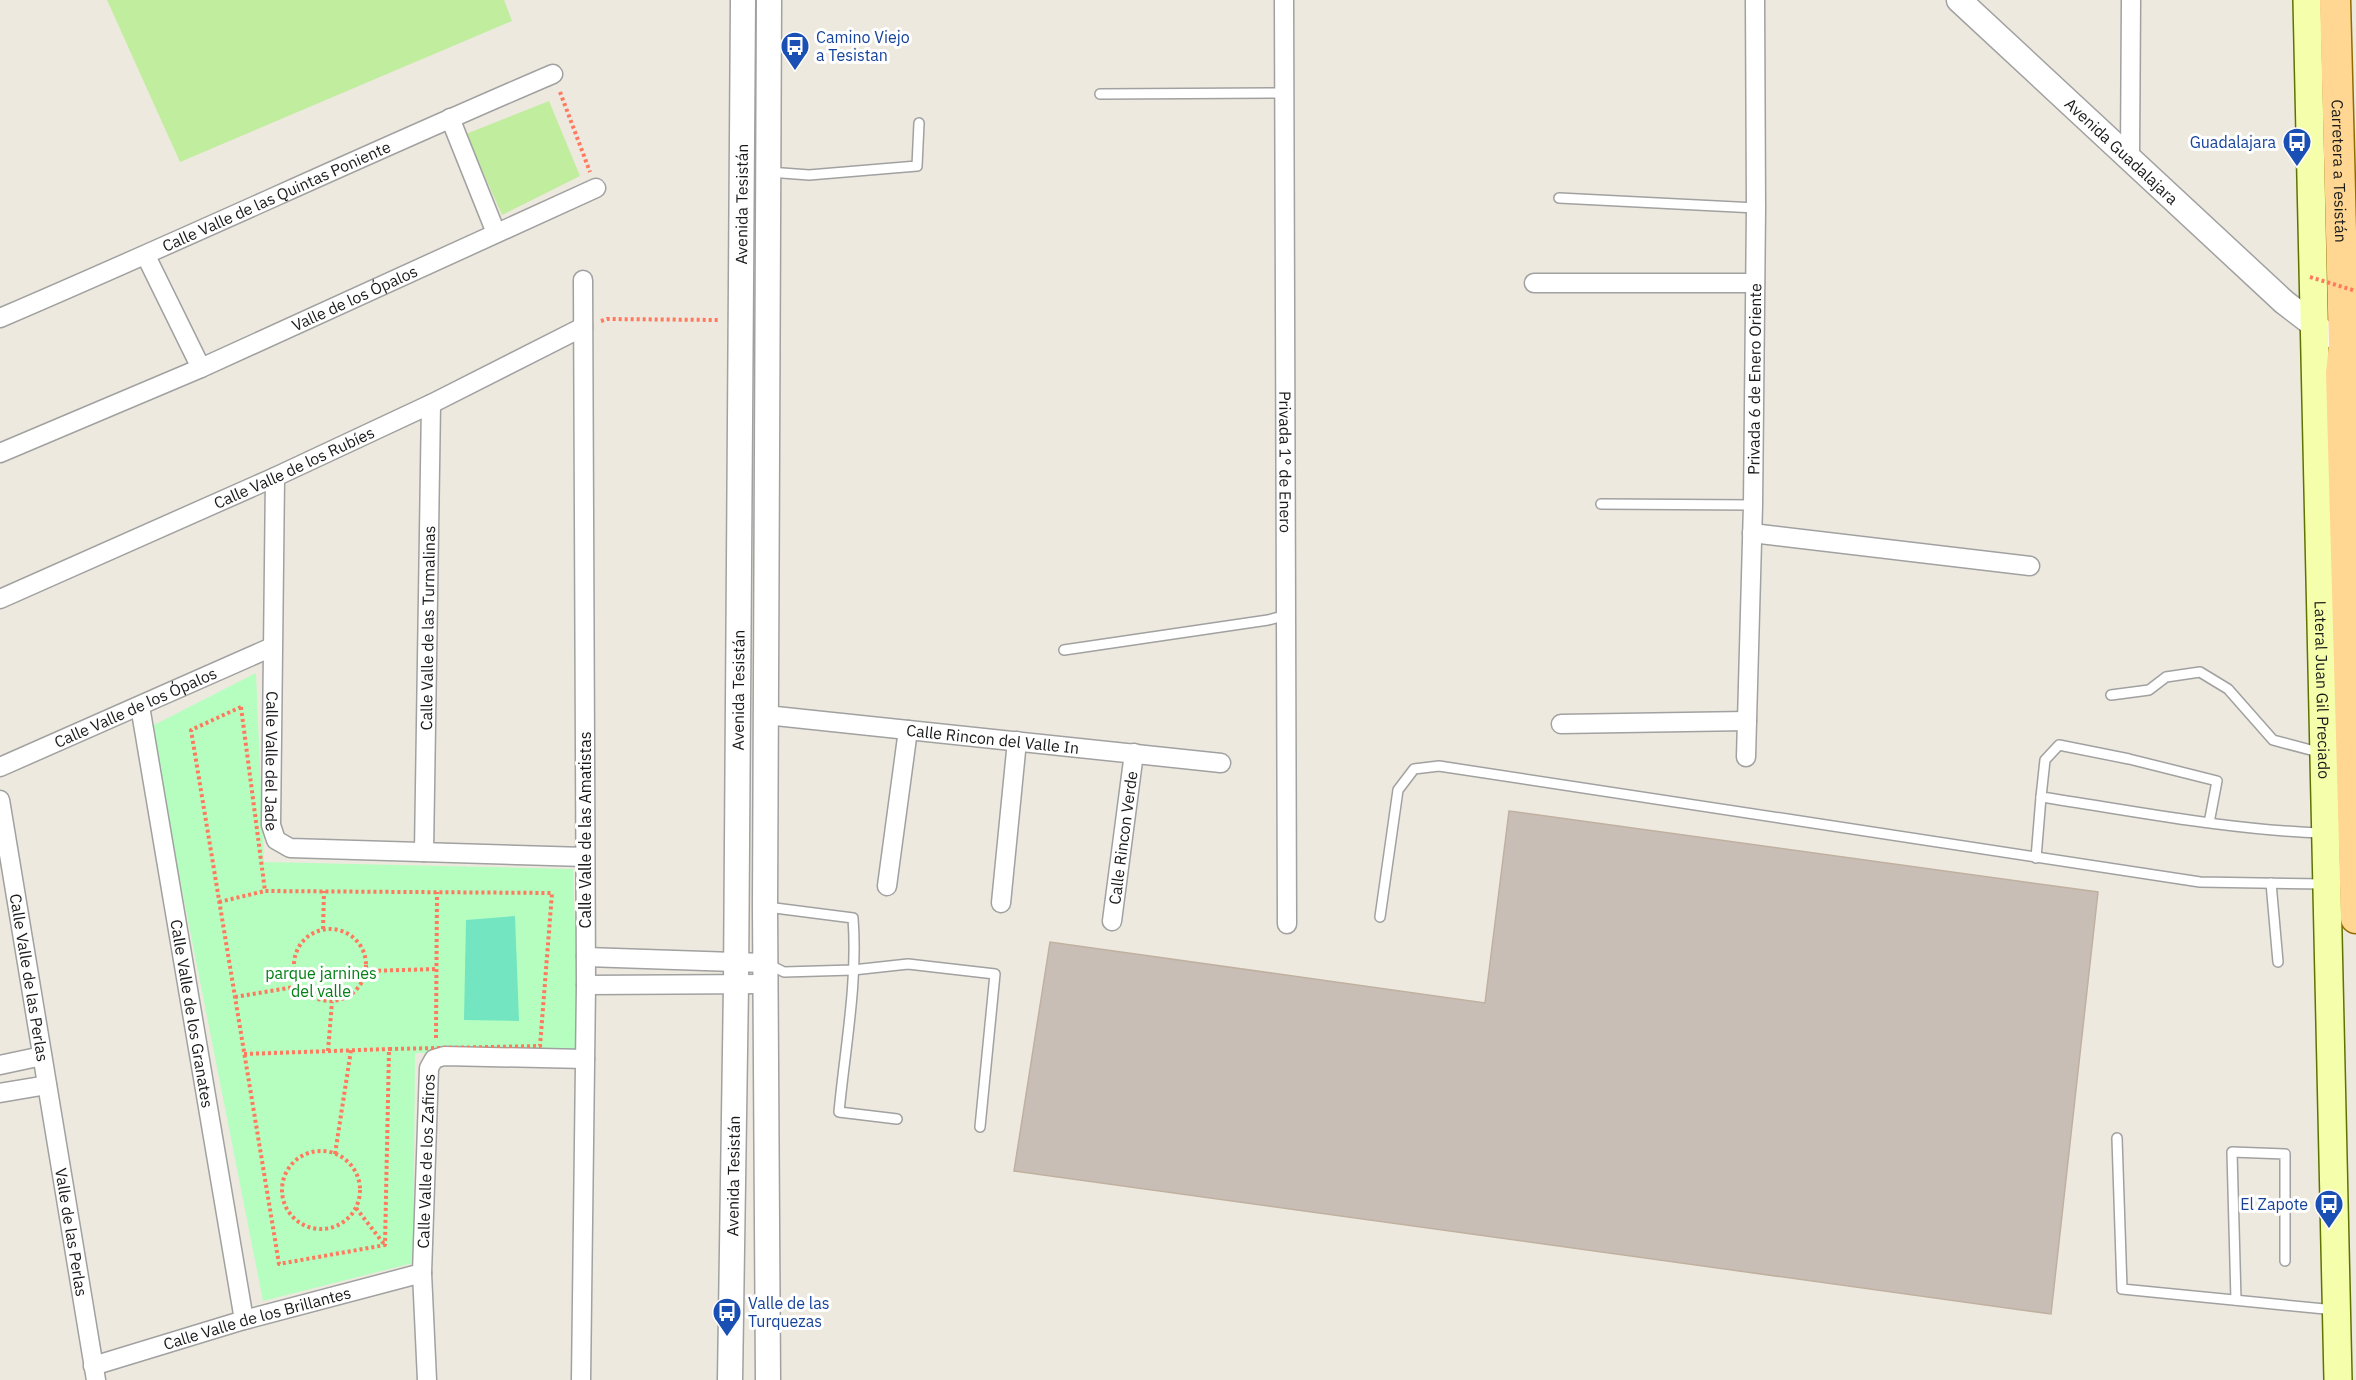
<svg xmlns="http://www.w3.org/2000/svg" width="2356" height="1380" font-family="'IBM Plex Sans',sans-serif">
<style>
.grass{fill:#c0ed9e}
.park{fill:#b5fec0}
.pitch{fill:#74e5c1}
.building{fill:#c9beb5;stroke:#c0b0a0;stroke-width:1.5}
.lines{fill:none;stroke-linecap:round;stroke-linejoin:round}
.service-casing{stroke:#a1a1a1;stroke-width:12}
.minor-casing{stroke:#a1a1a1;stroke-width:21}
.tertiary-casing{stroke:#a1a1a1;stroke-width:27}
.secondary-casing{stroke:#5f7300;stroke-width:30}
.primary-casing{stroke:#916a00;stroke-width:33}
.path{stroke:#ff795e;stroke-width:4;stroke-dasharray:3 3;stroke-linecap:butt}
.service{stroke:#fff;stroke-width:9}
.minor{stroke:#fff;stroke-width:18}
.tertiary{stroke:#fff;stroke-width:24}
.secondary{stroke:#f5ffab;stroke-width:27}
.primary{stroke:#ffd792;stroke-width:30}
.path-bridge{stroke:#ff795e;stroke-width:4;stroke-dasharray:3 3;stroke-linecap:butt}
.labels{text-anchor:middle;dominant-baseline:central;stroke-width:6;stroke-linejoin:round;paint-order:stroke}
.transit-label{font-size:16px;fill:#164399;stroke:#fff;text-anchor:start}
.street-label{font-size:16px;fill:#1a1a1a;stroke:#fff}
.park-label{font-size:16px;fill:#027f15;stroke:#fff}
</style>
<rect width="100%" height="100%" fill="#ede9de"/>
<g class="grass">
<path d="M107 0H504L512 21 180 162Z"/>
<path d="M549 101 580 176 502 215 466 134Z"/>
</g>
<path class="park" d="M256 673 264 862 573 869 579 1052 415 1053 413 1263 263 1301 150 727Z"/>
<path class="pitch" d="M515 916 519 1021 464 1020 466 920Z"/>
<path class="building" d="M1509 811 2098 892 2051 1314 1014 1171 1050 942 1485 1003Z"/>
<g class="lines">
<g class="service-casing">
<g id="service">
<path d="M1100 94 1285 93"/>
<path d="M769 172 809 175 917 166 919 123"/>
<path d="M1559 198 1756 208"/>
<path d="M1601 504 1753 505"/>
<path d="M1064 650 1268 620 1287 615"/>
<path d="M2111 695 2149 690 2166 677 2200 672 2228 689 2273 740 2322 753"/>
<path d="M2209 823 2217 781 2129 759 2059 745 2045 760 2041 797C2134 811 2228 830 2322 833"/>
<path d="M2036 858 2041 797"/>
<path d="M2271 883 2278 962"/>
<path d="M767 907 853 918C858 982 845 1048 839 1112L897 1119"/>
<path d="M1380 917 1398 790 1414 769 1439 766 2200 882 2325 884"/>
<path d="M768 964 784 972 853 970 908 964 995 974 980 1127"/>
<path d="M2117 1138 2122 1289 2335 1310"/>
<path d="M2236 1300 2232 1152 2285 1154V1261"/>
</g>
</g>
<g class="minor-casing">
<g id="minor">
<path id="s1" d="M1284 0 1287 924"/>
<path d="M450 118 496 233"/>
<path d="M2130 157 2131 0"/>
<path d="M146 256 201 368"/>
<path d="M1534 283H1755"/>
<path id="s2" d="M0 318C185 239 368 153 553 74"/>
<path id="s3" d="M0 453 201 368 596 188"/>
<path id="s4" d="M275 477 271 825 276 840 290 848 585 857"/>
<path d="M1752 533 2030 566"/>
<path id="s5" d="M0 599 275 477 431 404 583 327"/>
<path id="s6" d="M140 706 244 1320"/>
<path id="s7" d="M766 715 1221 763"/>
<path d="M1561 724 1747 721"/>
<path id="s8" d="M1746 757 1753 505 1756 208 1755 0"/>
<path id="s9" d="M0 767 272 647"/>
<path id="s10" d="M0 800 96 1380"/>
<path id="s11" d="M424 852 431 404"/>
<path d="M887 886 908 730"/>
<path d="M1001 903 1017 741"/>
<path id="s12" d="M1112 921 1134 753"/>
<path d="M586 957 765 963"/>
<path d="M586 985 766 984"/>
<path d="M0 1065 42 1056"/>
<path d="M0 1093 47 1085"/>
<path id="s13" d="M93 1366 244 1320 422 1273"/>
<path id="s14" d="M427 1380 422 1273 429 1068 434 1059 444 1056 585 1059"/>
<path d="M581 1380 586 985 583 280"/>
</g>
</g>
<g class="tertiary-casing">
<g id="tertiary">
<path id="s15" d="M1959 0 2284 302 2327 335"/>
<path id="s16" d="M730 1380 736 985 743 0"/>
<path d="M768 1380 765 907 769 0"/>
</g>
</g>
<g class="secondary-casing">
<g id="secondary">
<path id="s17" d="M2307 0 2338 1380"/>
</g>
</g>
<g class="primary-casing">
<g id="primary">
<path id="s18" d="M2335 0 2344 346 2341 373 2356 918"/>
</g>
</g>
<g class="path">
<path d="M560 92 590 172"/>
<path d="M601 321 607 319 719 320"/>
<path d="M241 707 265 891 552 893 540 1046 389 1049 385 1245 279 1264 191 730Z"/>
<path d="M219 902 265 891"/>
<circle cx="330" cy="965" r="36"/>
<path d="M323 929 324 891"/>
<path d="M366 971 437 969"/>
<path d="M235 997 300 986"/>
<path d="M436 1038 437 892"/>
<path d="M328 1051 332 1002"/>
<path d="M244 1054 389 1049"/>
<circle cx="321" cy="1190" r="39"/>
<path d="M335 1154 351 1050"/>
<path d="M356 1208 384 1244"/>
</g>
<use href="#service" class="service"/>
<use href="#minor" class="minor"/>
<use href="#tertiary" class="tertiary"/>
<use href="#secondary" class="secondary"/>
<use href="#primary" class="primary"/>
<path class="path-bridge" d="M2310 277 2356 291"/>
</g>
<defs>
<g id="bus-pin" transform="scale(1.5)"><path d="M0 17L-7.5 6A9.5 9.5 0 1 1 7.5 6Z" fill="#1a4fb4" stroke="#fff"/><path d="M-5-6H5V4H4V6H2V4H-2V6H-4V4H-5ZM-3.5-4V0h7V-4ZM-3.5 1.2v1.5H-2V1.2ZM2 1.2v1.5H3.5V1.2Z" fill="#fff"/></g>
</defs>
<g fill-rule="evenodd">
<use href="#bus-pin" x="795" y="46"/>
<use href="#bus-pin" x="2297" y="142"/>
<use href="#bus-pin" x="2329" y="1204"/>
<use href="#bus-pin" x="727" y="1312"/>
</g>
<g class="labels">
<g class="transit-label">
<text x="816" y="37">Camino Viejo<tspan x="816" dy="18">a Tesistan</tspan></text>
<text x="2276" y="142" text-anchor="end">Guadalajara</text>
<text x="2308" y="1204" text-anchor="end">El Zapote</text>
<text x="748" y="1303">Valle de las<tspan x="748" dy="18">Turquezas</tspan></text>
</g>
<g class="street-label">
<text stroke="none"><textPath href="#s15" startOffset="222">Avenida Guadalajara</textPath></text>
<text stroke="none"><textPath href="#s18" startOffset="171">Carretera a Tesistán</textPath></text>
<text stroke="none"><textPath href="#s2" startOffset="302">Calle Valle de las Quintas Poniente</textPath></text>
<text stroke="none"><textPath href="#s16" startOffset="1176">Avenida Tesistán</textPath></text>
<text stroke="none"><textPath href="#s3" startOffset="387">Valle de los Ópalos</textPath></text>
<text stroke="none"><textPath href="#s8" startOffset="378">Privada 6 de Enero Oriente</textPath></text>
<text stroke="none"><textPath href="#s1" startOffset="462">Privada 1° de Enero</textPath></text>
<text stroke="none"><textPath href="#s5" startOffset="322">Calle Valle de los Rubíes</textPath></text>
<text stroke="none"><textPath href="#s11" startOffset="224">Calle Valle de las Turmalinas</textPath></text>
<text stroke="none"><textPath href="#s16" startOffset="690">Avenida Tesistán</textPath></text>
<text stroke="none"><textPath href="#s17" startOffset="690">Lateral Juan Gil Preciado</textPath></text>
<text stroke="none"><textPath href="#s9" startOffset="148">Calle Valle de los Ópalos</textPath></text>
<text stroke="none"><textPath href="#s7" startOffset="228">Calle Rincon del Valle In</textPath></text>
<text stroke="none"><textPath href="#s4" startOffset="284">Calle Valle del Jade</textPath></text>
<text transform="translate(585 830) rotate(-90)">Calle Valle de las Amatistas</text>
<text stroke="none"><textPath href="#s12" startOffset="84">Calle Rincon Verde</textPath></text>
<text stroke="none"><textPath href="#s10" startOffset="180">Calle Valle de las Perlas</textPath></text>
<text stroke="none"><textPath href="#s6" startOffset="312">Calle Valle de los Granates</textPath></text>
<text stroke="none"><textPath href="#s14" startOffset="219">Calle Valle de los Zafiros</textPath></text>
<text stroke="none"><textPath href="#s16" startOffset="204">Avenida Tesistán</textPath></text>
<text stroke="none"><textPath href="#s10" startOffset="438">Valle de las Perlas</textPath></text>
<text stroke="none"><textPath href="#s13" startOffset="171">Calle Valle de los Brillantes</textPath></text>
</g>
<g class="park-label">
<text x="321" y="973">parque jarnines<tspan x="321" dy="18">del valle</tspan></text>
</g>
</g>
</svg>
